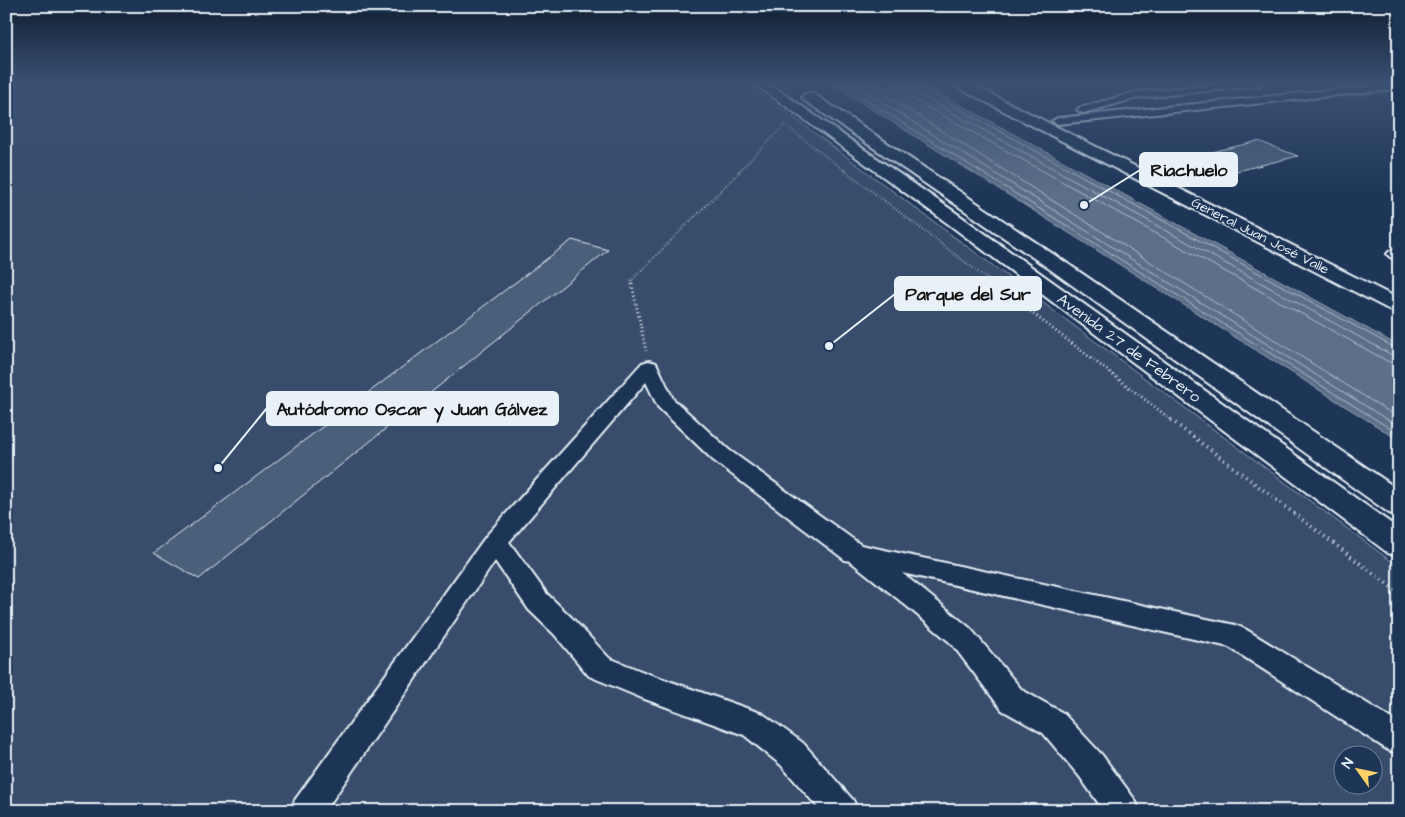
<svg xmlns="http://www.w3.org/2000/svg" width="1405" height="817" font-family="'Architects Daughter',sans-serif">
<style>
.green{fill:#374d6c;stroke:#909fb2;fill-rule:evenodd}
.water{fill:#5d7089;stroke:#95a4b5}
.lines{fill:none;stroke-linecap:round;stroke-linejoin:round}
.shore{stroke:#b0bdcc;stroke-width:1}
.building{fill:#495e7a;stroke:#e8f1f8}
.minor-casing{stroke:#e8f1f8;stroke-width:4}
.major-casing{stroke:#e8f1f8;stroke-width:4}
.path-far3{stroke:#e8f1f8;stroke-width:2;stroke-dasharray:0.5 2;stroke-linecap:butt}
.path-far2{stroke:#e8f1f8;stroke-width:2.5;stroke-dasharray:0.5 2.5;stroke-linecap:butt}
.path-far1{stroke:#e8f1f8;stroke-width:3;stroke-dasharray:1 3;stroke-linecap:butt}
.path{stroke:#e8f1f8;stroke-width:4;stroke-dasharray:1 4.5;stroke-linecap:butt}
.minor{fill:#1d3557;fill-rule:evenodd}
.major{fill:#1d3557;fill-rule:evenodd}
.labels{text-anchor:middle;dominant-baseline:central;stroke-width:4;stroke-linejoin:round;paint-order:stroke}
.far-street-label{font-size:14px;fill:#e8f1f8;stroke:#1d3557}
.street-label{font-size:16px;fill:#e8f1f8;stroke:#1d3557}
.leader{fill:none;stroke:#e8f1f8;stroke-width:2}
.callout-dot{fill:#e8f1f8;stroke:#1d3557;stroke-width:2}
.callout{fill:#e8f1f8;stroke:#e8f1f8;stroke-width:2}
.callout-label{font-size:18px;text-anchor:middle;font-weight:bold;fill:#111}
</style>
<rect width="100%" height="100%" fill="#1d3557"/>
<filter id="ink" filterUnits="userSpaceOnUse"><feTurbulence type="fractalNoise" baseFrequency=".02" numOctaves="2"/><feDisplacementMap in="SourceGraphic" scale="10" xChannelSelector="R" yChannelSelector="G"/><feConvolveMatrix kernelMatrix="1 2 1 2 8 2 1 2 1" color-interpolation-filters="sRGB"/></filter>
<g filter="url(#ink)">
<path class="green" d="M6 83H747L1399 567V811H6ZM1342 754H1372V784H1342Z"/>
<path class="water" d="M830 83H921L1399 346V440Z"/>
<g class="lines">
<g class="shore">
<path d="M839 83 1399 434"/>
<path d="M851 83 1399 427"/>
<path d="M865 83 1399 418"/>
<path d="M906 83 909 94 916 101 1389 362 1399 363"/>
<path d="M914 83 915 90 920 95 1392 355 1399 356"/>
<path d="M920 83 923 89 1399 350"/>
</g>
</g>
<g class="building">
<path d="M1258 141 1298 156 1229 173 1191 157Z"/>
<path d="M572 240 608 250 199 579 154 553Z"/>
</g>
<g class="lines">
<g class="minor-casing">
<g id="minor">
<path d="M1232 83H1263L1258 86 1137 98 1083 113 1077 110 1079 108 1136 92Z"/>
<path d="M1399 83V89L1058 124 1052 121 1058 118Z"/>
<path d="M1395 249 1399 250V261L1390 257 1387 254 1390 251Z"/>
<path d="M649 361 656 363 658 367 673 399 729 450 861 545 1235 625 1245 629 1399 723V755L1388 750 1229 647 902 573 970 628 1022 690 1063 713 1102 755 1135 800 1140 811H1104L1080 777 1043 733 1002 710 952 644 903 603 850 561 845 560 713 460 658 407 646 382 509 542 547 594 572 618 609 658 646 673 763 714 803 743 853 800 858 811H821L781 765 744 735 642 698 589 676 554 634 529 610 495 561 325 811H290L295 800 487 535 642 363Z"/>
</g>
</g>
<g class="major-casing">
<g id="major">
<path d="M754 83H768L959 215 1399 529V557L1388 553 947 223Z"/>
<path d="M954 83H969L1399 299V313L1392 311 955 86Z"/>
<path d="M809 93 814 94 1065 262 1399 490V516L1389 513 1051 270 804 100 802 97 804 94Z"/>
</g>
</g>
<path class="path-far3" d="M739 171 785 125 845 171"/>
<g class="path-far2">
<path d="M844 170 990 281"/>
<path d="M631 281 741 170"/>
</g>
<g class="path-far1">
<path d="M631 280 646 351"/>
<path d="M989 280 1173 421"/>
</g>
<path class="path" d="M1171 420 1399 593"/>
<use href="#minor" class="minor"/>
<use href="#major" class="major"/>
</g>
</g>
<linearGradient id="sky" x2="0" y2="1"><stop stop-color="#101d30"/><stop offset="0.42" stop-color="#3a5174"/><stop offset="1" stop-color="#3a5174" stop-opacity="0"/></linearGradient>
<rect width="1405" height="197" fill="url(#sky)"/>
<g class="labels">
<g class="far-street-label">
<text transform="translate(1260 236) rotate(27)">General Juan José Valle</text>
</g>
<g class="street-label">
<text transform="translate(1129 348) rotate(36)">Avenida 27 de Febrero</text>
</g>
</g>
<path class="leader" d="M1084 205L1140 170M829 346L895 294M218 468L267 408"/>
<g class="callout-dot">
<circle cx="1084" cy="205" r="5"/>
<circle cx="829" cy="346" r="5"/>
<circle cx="218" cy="468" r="5"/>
</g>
<g class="callout">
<rect x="1140" y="153" width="97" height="33" rx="5"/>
<rect x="895" y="277" width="146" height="33" rx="5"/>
<rect x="267" y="392" width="291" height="33" rx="5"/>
</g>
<g class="callout-label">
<text x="1189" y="176">Riachuelo</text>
<text x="968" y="300">Parque del Sur</text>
<text x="412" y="415">Autódromo Oscar y Juan Gálvez</text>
</g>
<rect width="1405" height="817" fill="none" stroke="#1d3557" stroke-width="25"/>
<rect x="12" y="12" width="1380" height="792" fill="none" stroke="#e8f1f8" stroke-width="2" filter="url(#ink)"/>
<g transform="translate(1358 770) rotate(303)"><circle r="24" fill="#1d3557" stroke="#6e8097"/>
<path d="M0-4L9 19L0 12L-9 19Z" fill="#ffd166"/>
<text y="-8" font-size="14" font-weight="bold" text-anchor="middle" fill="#e8f1f8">N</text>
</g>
</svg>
